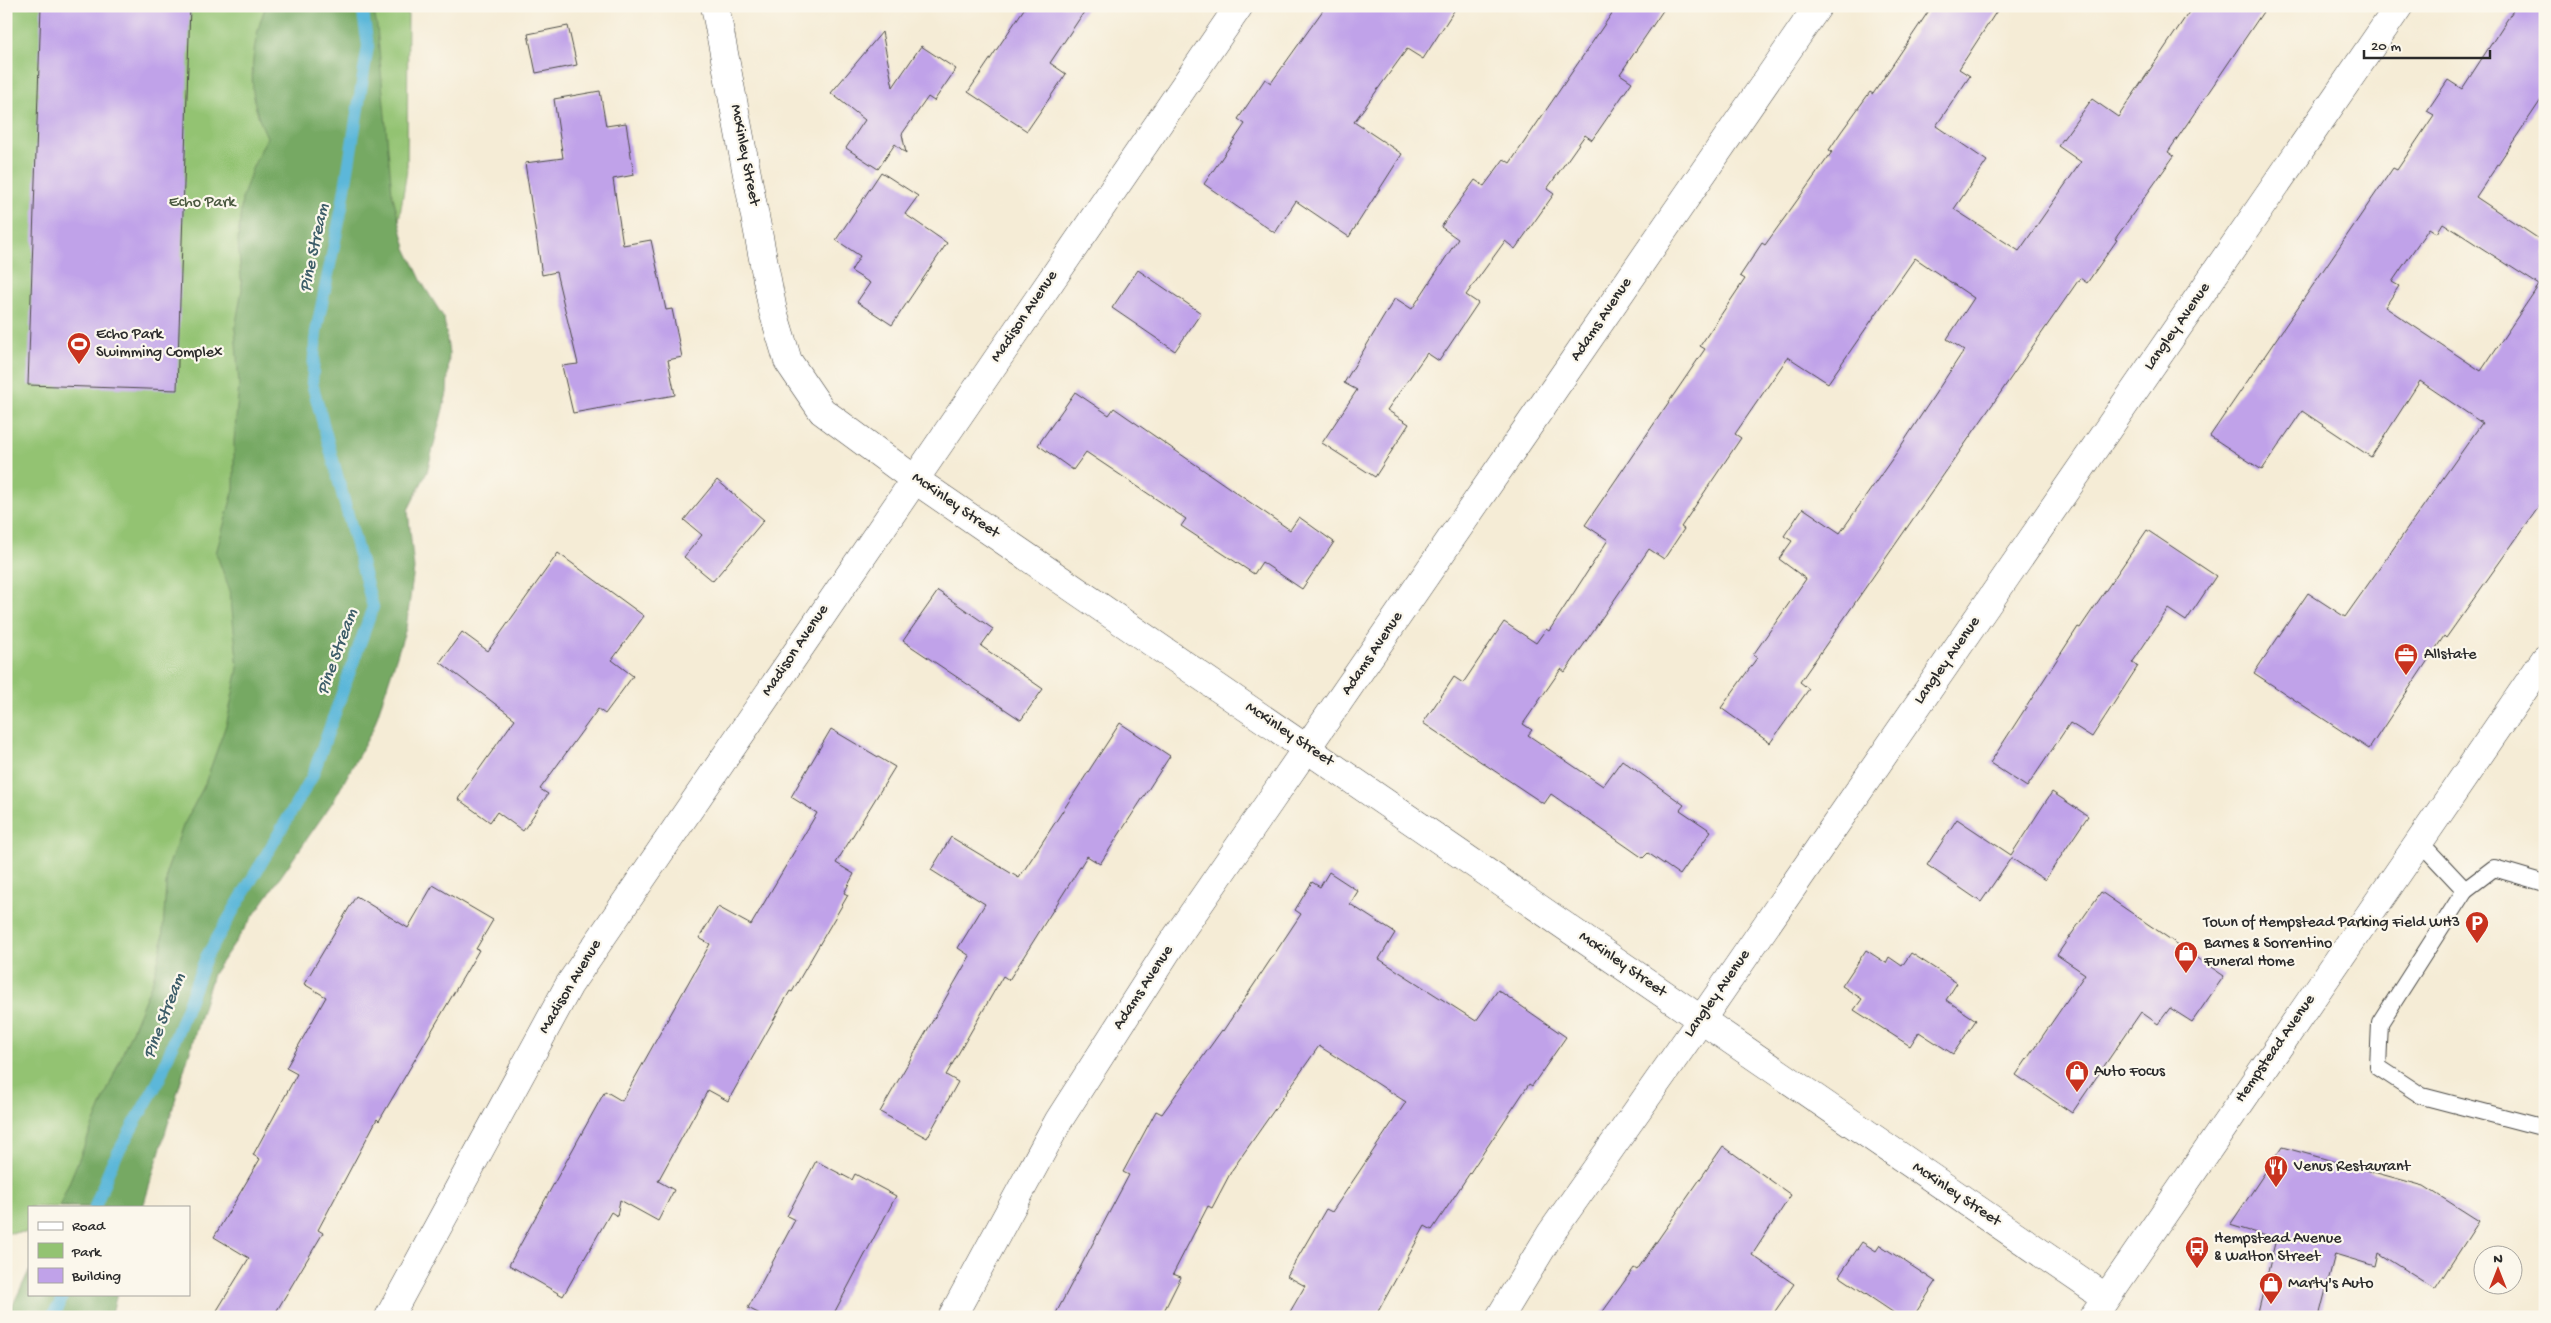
<svg xmlns="http://www.w3.org/2000/svg" width="2551" height="1323" font-family="'Gochi Hand',sans-serif">
<style>
.green{fill:#93c372;stroke:#5f774e}
.forest{fill:#76a964;stroke:#506a48}
.lines{fill:none;stroke-linecap:round;stroke-linejoin:round}
.stream{stroke:#5bb7d9;stroke-width:12}
.building{fill:#c0a2e9;fill-rule:evenodd}
.service-casing{stroke:#494845;stroke-width:18}
.minor-casing{stroke:#494845;stroke-width:29}
.secondary-casing{stroke:#494845;stroke-width:29}
.service{stroke:#fff;stroke-width:16}
.minor{stroke:#fff;stroke-width:28}
.secondary{stroke:#fff;stroke-width:28}
.labels{text-anchor:middle;dominant-baseline:central;stroke-width:4.5;stroke-linejoin:round;paint-order:stroke}
.street-label{font-size:16px;fill:#2b2b2b;stroke:#fbf7ec}
.park-label{font-size:16px;fill:#4a5940;stroke:#fbf7ec}
.poi-label{font-size:16px;fill:#2b2b2b;stroke:#fbf7ec;text-anchor:start}
.water-label{font-size:18px;font-style:italic;fill:#3c5c68;stroke:#fbf7ec}
</style>
<rect width="100%" height="100%" fill="#fbf7ec"/>
<filter id="ink" filterUnits="userSpaceOnUse"><feTurbulence type="fractalNoise" baseFrequency=".02" numOctaves="2"/><feDisplacementMap in="SourceGraphic" scale="10" xChannelSelector="R" yChannelSelector="G"/><feConvolveMatrix kernelMatrix="1 2 1 2 8 2 1 2 1" color-interpolation-filters="sRGB"/></filter>
<filter id="wash" filterUnits="userSpaceOnUse"><feTurbulence type="fractalNoise" baseFrequency=".0096" numOctaves="4" result="noise"/><feDisplacementMap in="SourceGraphic" scale="20" xChannelSelector="R" yChannelSelector="G"/><feGaussianBlur stdDeviation="1.12" result="paint"/><feColorMatrix in="noise" values="0 0 0 0 0 0 0 0 0 0 0 0 0 0 0 0 0 1.4 0 .05"/><feComposite in="paint" operator="in"/></filter>
<g filter="url(#wash)">
<rect width="100%" height="100%" fill="#f5ecd6"/>
<path class="green" d="M6 6H408L407 170 329 660 112 1207H29V1232L6 1233Z"/>
<g class="forest">
<path d="M266 6H373L377 27 392 193 406 248 424 286 444 318 449 354 447 393 427 472 408 510 414 569 406 628 373 729 334 800 213 974 143 1207H59L153 980 162 944 167 870 183 826 204 786 227 722 238 668 230 591 216 553 234 489V441L239 385 235 329 242 289 238 241 242 199 252 169 267 137C264 130 260 123 258 115 247 83 253 37 266 6Z"/>
<path d="M29 1271V1294H117L111 1317H7Z"/>
</g>
<g class="lines">
<g class="stream">
<path d="M95 1207 111 1165 159 1080 206 957 312 777 373 607 312 383 316 332 342 207 368 46 362 6"/>
<path d="M51 1317 59 1306 63 1294"/>
</g>
</g>
<g id="blocks">
<g class="building">
<path d="M41 6H190L177 390 28 385Z"/>
<path d="M1026 6H1088L1050 63 1066 74 1027 131 968 92Z"/>
<path d="M1326 6H1457L1423 59 1407 49 1354 122 1402 154 1349 237 1296 201 1275 233 1204 184 1245 124 1238 119 1265 79 1271 83Z"/>
<path d="M1617 6H1666L1620 74 1632 82 1592 140 1585 135 1547 189 1554 194 1515 249 1505 241 1466 295 1478 303 1439 361 1427 353 1387 410 1409 424 1375 477 1322 443 1357 390 1344 383 1395 298 1412 309 1458 239 1441 227 1475 180 1484 186 1504 159 1510 163Z"/>
<path d="M1932 6H2000L1959 69 1970 76 1936 126 1987 161 1954 209 2019 251 2081 162 2058 146 2092 99 2118 117 2193 6H2267L2168 152 2174 156 2115 239 2117 240 2087 283 2080 278 1800 682 1809 689 1770 743 1721 708 1757 658 1753 655 1806 579 1779 559 1792 541 1784 536 1803 508 1840 533 1897 452 1964 350 1947 339 1974 298 1915 258 1828 383 1788 357 1735 434 1741 438 1681 527 1684 529 1664 559 1649 549 1565 672 1561 669 1523 724 1532 730 1528 735 1603 786 1622 760 1684 805 1680 810 1711 831 1680 875 1648 853 1643 858 1551 794 1544 804 1423 723 1454 677 1463 683 1504 622 1536 643 1546 629 1549 631 1608 540 1585 525 1705 349 1700 346 1745 279 1740 276 1762 243 1765 245 1832 152 1829 150 1841 132 1870 92 1873 94Z"/>
<path d="M2516 6H2545V94L2476 197 2545 243V498L2446 638 2444 636 2369 749 2254 673 2308 593 2345 617 2482 423 2420 381 2371 457 2302 411 2262 470 2210 436 2393 168 2397 170 2434 115 2427 111 2448 80 2462 89ZM2443 223 2539 285 2481 371 2385 307 2399 286 2392 282 2429 228 2437 233Z"/>
<path d="M568 26 577 65 536 73 528 34Z"/>
<path d="M882 32 893 87 921 46 956 69 934 101 928 97 902 134 906 153 895 144 878 169 846 148 865 120 831 93Z"/>
<path d="M600 91 606 126 626 123 634 175 613 179 623 245 651 240 666 310 672 309 682 357 668 360 675 395 573 413 562 366 578 364 556 272 542 275 525 163 563 158 554 99Z"/>
<path d="M881 172 918 196 905 214 947 243 892 325 857 302 870 283 851 271 860 256 836 240Z"/>
<path d="M1138 270 1201 313 1175 351 1112 308Z"/>
<path d="M1075 392 1109 415 1114 408 1290 530 1299 517 1334 542 1302 589 1262 562 1254 574 1181 526 1186 519 1086 452 1073 470 1038 445Z"/>
<path d="M717 480 764 520 713 581 684 557 702 535 684 520Z"/>
<path d="M2147 530 2216 576 2186 621 2168 609 2132 663 2138 666 2092 737 2070 723 2027 787 1990 763 2078 627 2080 628Z"/>
<path d="M558 553 644 616 612 660 633 676 605 714 598 709 540 789 548 794 523 831 497 812 490 822 458 799 515 719 440 662 462 632 488 651Z"/>
<path d="M938 591 993 629 981 646 1043 689 1021 720 903 641Z"/>
<path d="M1120 723 1170 756 1100 864 1087 856 1009 980 1003 976 946 1075 958 1082 927 1138 880 1112 970 956 958 948 985 904 931 870 951 837 1019 878Z"/>
<path d="M831 729 895 767 836 863 854 874 844 893 848 895 792 992 790 991 728 1101 708 1090 658 1181 674 1190 658 1221 620 1200 617 1216 611 1212 563 1296 509 1265 605 1091 622 1101 710 944 699 938 718 907 751 925 817 813 791 797Z"/>
<path d="M2052 792 2088 816 2045 880 2011 858 1981 902 1927 865 1957 819 2011 855Z"/>
<path d="M1329 872 1358 891 1350 904 1395 933 1379 959 1476 1021 1498 990 1566 1037 1532 1086 1529 1084 1432 1230 1425 1226 1375 1317H1287L1305 1286 1287 1276 1326 1209 1332 1212 1406 1102 1319 1046 1232 1170 1212 1208 1208 1206 1173 1274 1181 1277 1161 1317H1054L1129 1175 1123 1172 1156 1111 1162 1114 1222 1030 1223 1031 1301 914 1295 910 1312 882 1320 887Z"/>
<path d="M433 885 493 920 476 949 479 950 379 1121 377 1119 318 1230 323 1233 273 1317H213L249 1258 214 1237 260 1159 253 1155 297 1074 286 1068 326 997 304 984 356 896 408 928Z"/>
<path d="M2101 892 2224 976 2192 1022 2170 1008 2158 1024 2141 1012 2072 1113 2016 1075 2085 974 2057 955Z"/>
<path d="M1866 950 1886 963 1889 957 1902 966 1911 953 1957 983 1946 1000 1976 1020 1953 1054 1919 1032 1910 1046 1854 1010 1862 999 1842 986Z"/>
<path d="M1723 1146 1791 1195 1752 1255 1794 1284 1771 1317H1599L1634 1268 1637 1270Z"/>
<path d="M2282 1147 2424 1186 2479 1221 2435 1289 2378 1253 2375 1266 2335 1254 2319 1317H2257L2276 1239 2230 1225Z"/>
<path d="M816 1161 852 1180 855 1174 896 1196 832 1317H766L748 1308 795 1220 787 1216Z"/>
<path d="M1862 1242 1876 1251 1880 1245 1936 1282 1913 1317H1900L1839 1276Z"/>
</g>
</g>
</g>
<g filter="url(#ink)">
<use href="#blocks" fill-opacity="0" stroke="#494845" stroke-width="1"/>
<g class="lines">
<g class="service-casing">
<g id="service">
<path d="M2419 841 2465 890 2380 1023 2378 1067 2422 1096 2545 1128"/>
<path d="M2465 890 2494 868 2545 883"/>
</g>
</g>
<g class="minor-casing">
<g id="minor">
<path d="M715 6 773 311 788 361 822 411 914 479 2105 1297"/>
<path d="M389 1317 569 985 1239 6"/>
<path d="M952 1317 1059 1120 1171 945 1818 6"/>
<path d="M1500 1317 1551 1233 1701 1020 2399 6"/>
</g>
</g>
<g class="secondary-casing">
<path id="secondary" d="M2093 1317 2545 659"/>
</g>
<use href="#service" class="service"/>
<use href="#minor" class="minor"/>
<use href="#secondary" class="secondary"/>
</g>
</g>
<defs>
<g id="stadium-pin" transform="scale(1.25)"><path d="M0 17L-7.5 6A9.5 9.5 0 1 1 7.5 6Z" fill="#c8321e" stroke="#fbf7ec"/><path d="M0-5a6.5 5 0 1 0 0 10a6.5 5 0 1 0 0-10ZM-3.5-1.8h7v3.6h-7Z" fill="#fff"/></g>
<g id="office-pin" transform="scale(1.25)"><path d="M0 17L-7.5 6A9.5 9.5 0 1 1 7.5 6Z" fill="#c8321e" stroke="#fbf7ec"/><path d="M-6-3h4V-5.5h4V-3h4V5H-6ZM-1-4.5V-3h2v-1.5ZM-6 0V1H6V0Z" fill="#fff"/></g>
<g id="parking-pin" transform="scale(1.25)"><path d="M0 17L-7.5 6A9.5 9.5 0 1 1 7.5 6Z" fill="#c8321e" stroke="#fbf7ec"/><path d="M-3.5-5.5H1a3.5 3.5 0 0 1 0 7H-1V5.5H-3.5ZM-1-3.4V-.6H.8a1.4 1.4 0 0 0 0-2.8Z" fill="#fff"/></g>
<g id="shop-pin" transform="scale(1.25)"><path d="M0 17L-7.5 6A9.5 9.5 0 1 1 7.5 6Z" fill="#c8321e" stroke="#fbf7ec"/><path d="M-5-2.5h2.3a2.7 3.5 0 0 1 5.4 0H5L5.5 6h-11ZM-1.5-2.5h3a1.5 2.3 0 0 0-3 0Z" fill="#fff"/></g>
<g id="restaurant-pin" transform="scale(1.25)"><path d="M0 17L-7.5 6A9.5 9.5 0 1 1 7.5 6Z" fill="#c8321e" stroke="#fbf7ec"/><path d="M-5-6h1v4h1v-4h1v4h1v-4h1v5L-1.5 .5V6h-2V.5L-5-1ZM5-6V6H3V1.5H1.5Q1.5-4 5-6Z" fill="#fff"/></g>
<g id="bus-pin" transform="scale(1.25)"><path d="M0 17L-7.5 6A9.5 9.5 0 1 1 7.5 6Z" fill="#c8321e" stroke="#fbf7ec"/><path d="M-5-6H5V4H4V6H2V4H-2V6H-4V4H-5ZM-3.5-4V0h7V-4ZM-3.5 1.2v1.5H-2V1.2ZM2 1.2v1.5H3.5V1.2Z" fill="#fff"/></g>
</defs>
<g fill-rule="evenodd">
<use href="#stadium-pin" x="79" y="344"/>
<use href="#office-pin" x="2406" y="655"/>
<use href="#parking-pin" x="2477" y="923"/>
<use href="#shop-pin" x="2186" y="953"/>
<use href="#shop-pin" x="2077" y="1072"/>
<use href="#restaurant-pin" x="2276" y="1167"/>
<use href="#bus-pin" x="2197" y="1248"/>
<use href="#shop-pin" x="2271" y="1284"/>
</g>
<g class="labels">
<g class="street-label">
<text transform="translate(744 155) rotate(79)">McKinley Street</text>
<text transform="translate(1025 317) rotate(-56)">Madison Avenue</text>
<text transform="translate(1602 320) rotate(-56)">Adams Avenue</text>
<text transform="translate(2178 327) rotate(-55)">Langley Avenue</text>
<text transform="translate(955 506) rotate(35)">McKinley Street</text>
<text transform="translate(796 651) rotate(-56)">Madison Avenue</text>
<text transform="translate(1373 654) rotate(-56)">Adams Avenue</text>
<text transform="translate(1948 661) rotate(-55)">Langley Avenue</text>
<text transform="translate(1289 735) rotate(34)">McKinley Street</text>
<text transform="translate(1622 965) rotate(35)">McKinley Street</text>
<text transform="translate(571 987) rotate(-59)">Madison Avenue</text>
<text transform="translate(1144 988) rotate(-57)">Adams Avenue</text>
<text transform="translate(1718 994) rotate(-55)">Langley Avenue</text>
<text transform="translate(2276 1049) rotate(-55)">Hempstead Avenue</text>
<text transform="translate(1956 1195) rotate(34)">McKinley Street</text>
</g>
<g class="park-label">
<text x="202" y="203">Echo Park</text>
</g>
<g class="poi-label">
<text x="96" y="335">Echo Park<tspan x="96" dy="18">Swimming Complex</tspan></text>
<text x="2424" y="655">Allstate</text>
<text x="2460" y="923" text-anchor="end">Town of Hempstead Parking Field WH3</text>
<text x="2204" y="944">Barnes &amp; Sorrentino<tspan x="2204" dy="18">Funeral Home</tspan></text>
<text x="2094" y="1072">Auto Focus</text>
<text x="2294" y="1167">Venus Restaurant</text>
<text x="2214" y="1239">Hempstead Avenue<tspan x="2214" dy="18">&amp; Walton Street</tspan></text>
<text x="2288" y="1284">Marty's Auto</text>
</g>
<g class="water-label">
<text transform="translate(315 248) rotate(-78)">Pine Stream</text>
<text transform="translate(338 652) rotate(-70)">Pine Stream</text>
<text transform="translate(165 1016) rotate(-69)">Pine Stream</text>
</g>
</g>
<rect width="2551" height="1323" fill="none" stroke="#fbf7ec" stroke-width="25"/>
<rect x="28" y="1206" width="162" height="90" fill="#fbf7ec" stroke="#a8a59f"/>
<rect x="38" y="1222" width="25" height="8" fill="#ffffff" stroke="#a8a59f"/>
<text x="72" y="1230" font-size="15" fill="#2b2b2b">Road</text>
<rect x="38" y="1243" width="25" height="15" fill="#93c372" stroke="#a8a59f"/>
<text x="72" y="1256" font-size="15" fill="#2b2b2b">Park</text>
<rect x="38" y="1268" width="25" height="15" fill="#c0a2e9" stroke="#a8a59f"/>
<text x="72" y="1280" font-size="15" fill="#2b2b2b">Building</text>
<g transform="translate(2498 1270)"><circle r="24" fill="#fbf7ec" stroke="#a8a59f"/>
<path d="M0-4L9 19L0 12L-9 19Z" fill="#c8321e"/>
<text y="-8" font-size="14" font-weight="bold" text-anchor="middle" fill="#2b2b2b">N</text>
</g>
<path d="M2364 50v8h126v-8" fill="none" stroke="#2b2b2b" stroke-width="2.5"/>
<text x="2371" y="50" font-size="15" fill="#2b2b2b" stroke="#fbf7ec" stroke-width="4" paint-order="stroke">20 m</text>
</svg>
